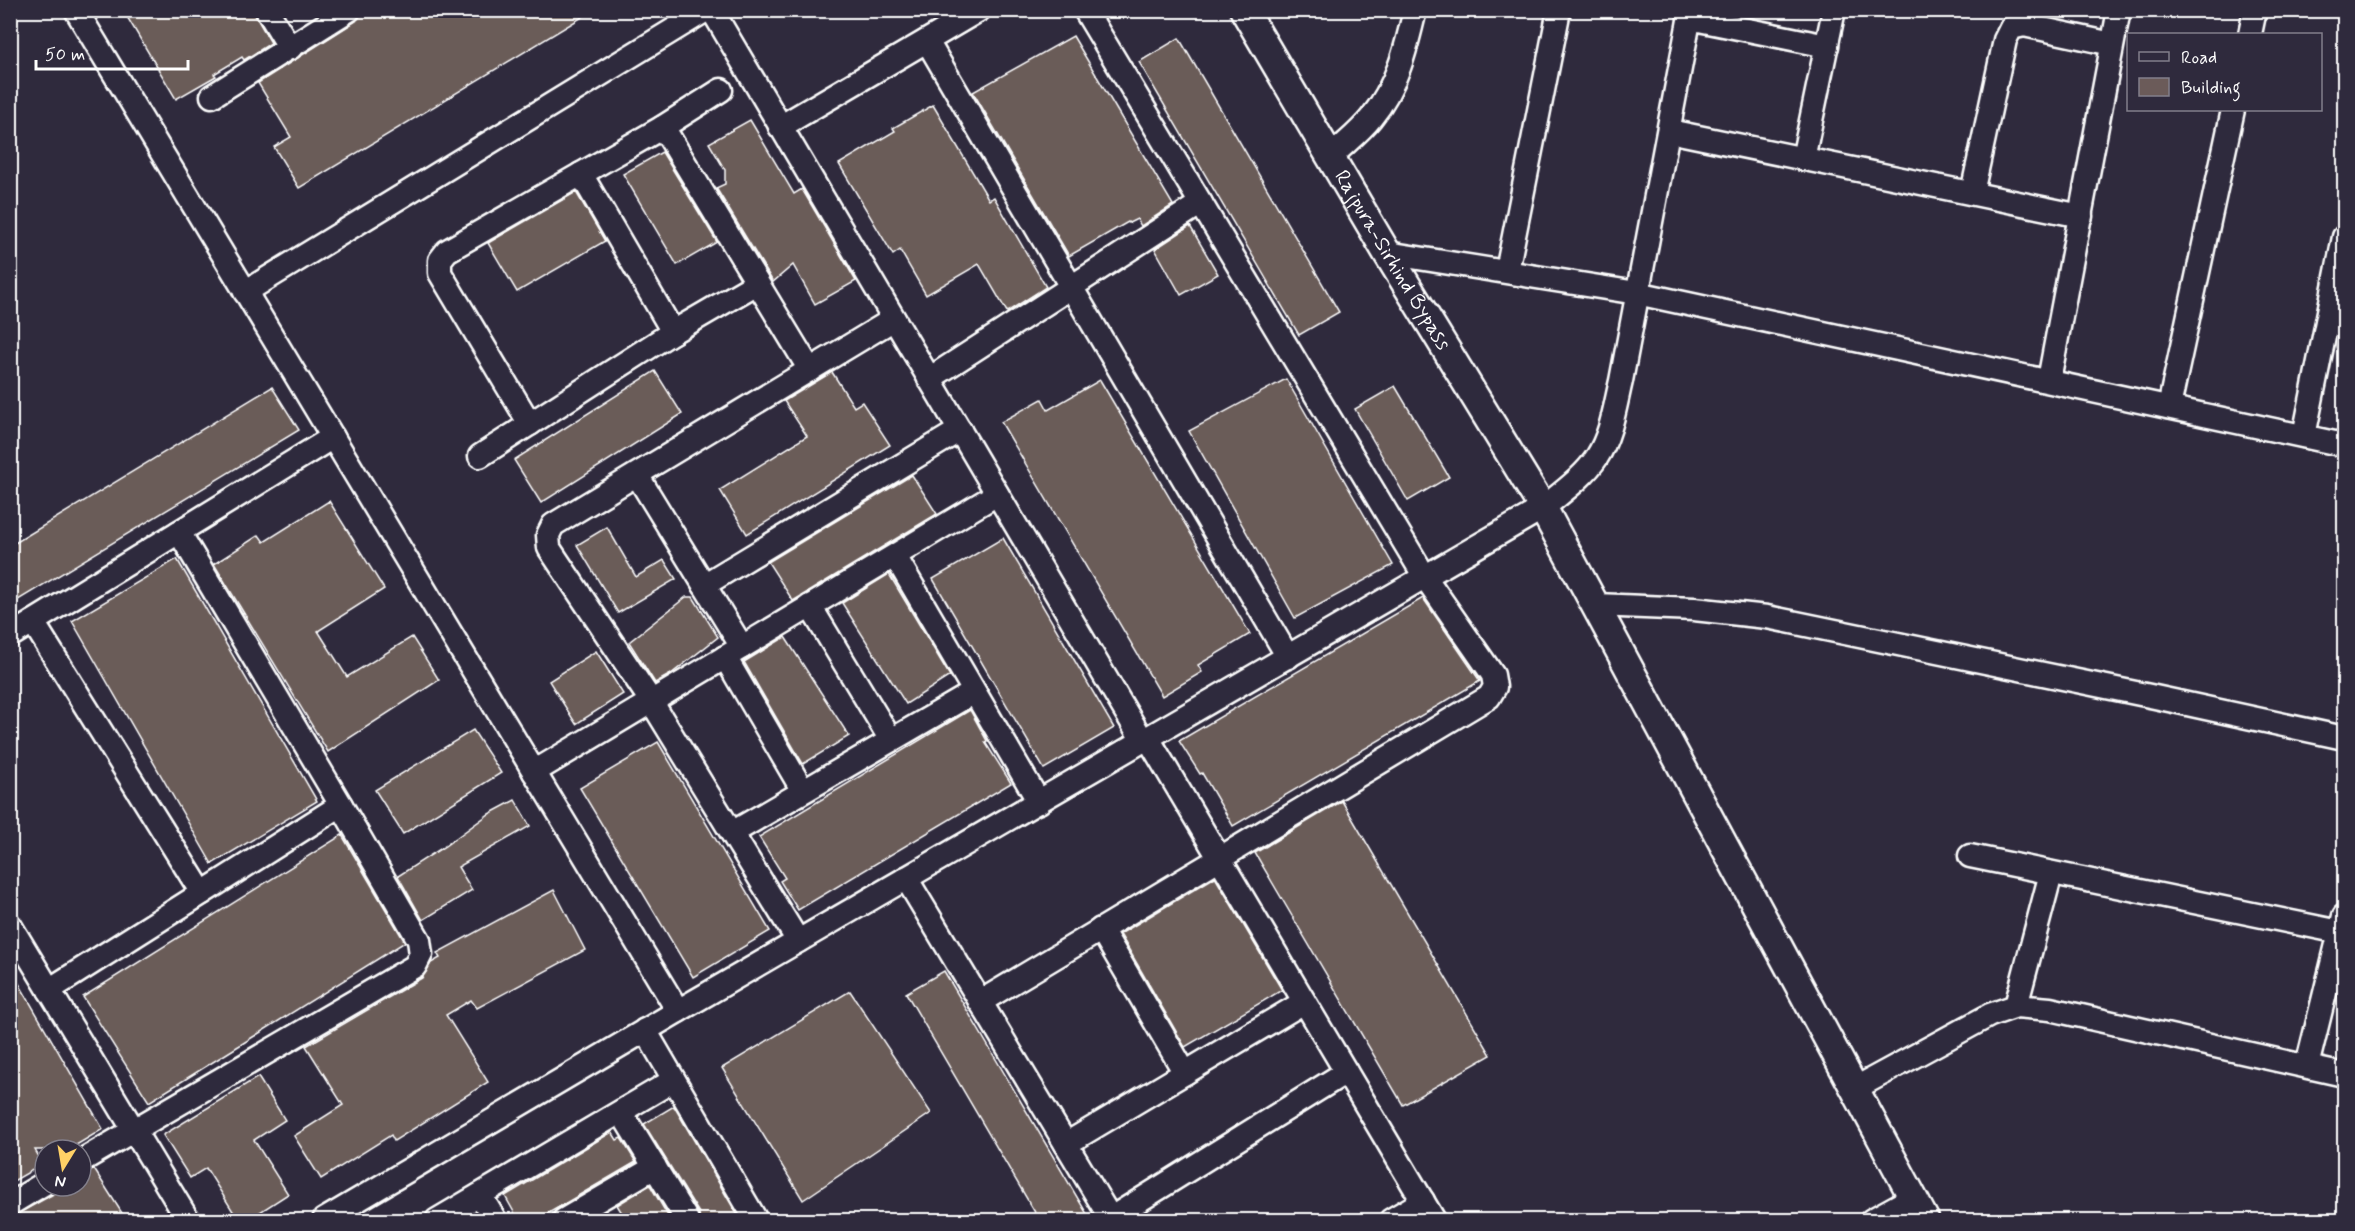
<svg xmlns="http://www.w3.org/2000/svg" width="2355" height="1231" font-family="Mynerve,sans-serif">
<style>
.building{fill:#6b5b59;stroke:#fff;stroke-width:1.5}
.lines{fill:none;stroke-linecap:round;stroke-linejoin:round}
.minor-casing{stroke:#fff;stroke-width:27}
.major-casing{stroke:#fff;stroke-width:32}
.minor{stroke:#2f2a3d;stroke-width:22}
.major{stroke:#2f2a3d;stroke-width:27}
.labels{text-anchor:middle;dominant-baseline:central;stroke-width:5;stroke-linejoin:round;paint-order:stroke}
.street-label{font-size:21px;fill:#fff;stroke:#2f2a3d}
</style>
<rect width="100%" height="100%" fill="#2f2a3d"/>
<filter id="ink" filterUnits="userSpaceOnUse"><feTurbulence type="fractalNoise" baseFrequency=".0167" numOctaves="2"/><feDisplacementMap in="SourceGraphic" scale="12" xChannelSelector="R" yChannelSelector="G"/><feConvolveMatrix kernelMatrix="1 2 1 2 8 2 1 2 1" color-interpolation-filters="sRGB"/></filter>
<g filter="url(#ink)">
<g class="building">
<path d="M123 10H252L271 43 244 60 242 57 214 74 216 76 176 99Z"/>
<path d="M362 10H594L299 188 274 147 291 137 258 83 356 21Z"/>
<path d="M1073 36 1173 205 1141 226 1137 219 1129 223 1128 222 1069 256 973 92Z"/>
<path d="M1179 38 1339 312 1299 335 1139 62Z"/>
<path d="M933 105 989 200 994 197 1046 287 1007 312 979 264 926 295 900 250 893 255 839 164 895 131 893 128Z"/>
<path d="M750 120 794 194 802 189 856 281 815 304 793 265 773 282 716 188 725 184V170L709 143Z"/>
<path d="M662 152 717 242 677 265 623 174Z"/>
<path d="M576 192 605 241 517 292 488 243Z"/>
<path d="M1190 226 1218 274 1181 295 1155 249Z"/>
<path d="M655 371 682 414 541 503 514 460Z"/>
<path d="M832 372 854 407 862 402 890 445 747 534 720 490 807 436 784 401Z"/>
<path d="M1286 379 1393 565 1295 618 1189 431Z"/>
<path d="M1100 380 1250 634 1198 665 1202 672 1162 696 1001 422 1042 399 1048 410Z"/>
<path d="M1395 386 1449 477 1408 501 1355 409Z"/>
<path d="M272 387 299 430 10 605V546Z"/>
<path d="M912 475 937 514 793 601 768 562Z"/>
<path d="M329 501 384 589 318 631 320 634 347 677 412 637 439 680 328 752 214 564 259 535 264 542Z"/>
<path d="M607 527 636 577 664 560 676 579 618 613 577 545Z"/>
<path d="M1003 538 1114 728 1044 769 933 579Z"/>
<path d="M177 559 317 801 212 864 72 621Z"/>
<path d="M889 574 950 676 906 704 842 603Z"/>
<path d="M686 597H693L718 637 671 674 655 683 629 642Z"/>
<path d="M1423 598 1480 681 1233 826 1202 773 1200 774 1179 741Z"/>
<path d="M785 637 849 736 803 764 744 662Z"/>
<path d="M596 651 623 694 576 724 549 681Z"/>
<path d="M970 710 987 741 985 742 1011 783 798 910 780 881 785 878 759 837Z"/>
<path d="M473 730 501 773 403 834 375 790Z"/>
<path d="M658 742 770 931 693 977 580 788Z"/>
<path d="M515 800 530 826 458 867 472 890 423 920 398 876 445 846 489 814Z"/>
<path d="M1342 801 1491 1055 1403 1105 1255 853Z"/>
<path d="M342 835 405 942 149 1102 83 997Z"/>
<path d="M1215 877 1282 990 1185 1047 1120 934Z"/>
<path d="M554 890 585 950 477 1008 471 1000 446 1015 488 1082 394 1141 391 1135 321 1179 294 1136 343 1105 306 1046 422 978 431 963 440 958 437 953Z"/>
<path d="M10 968 103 1129 68 1150H35L43 1164 10 1183Z"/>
<path d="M944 971 1087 1214 1076 1221H1040L906 993Z"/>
<path d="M850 991 931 1113 803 1200 722 1068Z"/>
<path d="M258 1077 285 1120 254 1140 288 1194 246 1221H239L206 1168 190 1178 163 1135Z"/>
<path d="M674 1106 741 1221H700L699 1213 644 1124Z"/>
<path d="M612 1132 617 1140 621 1138 636 1162 535 1221H519L505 1196Z"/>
<path d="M94 1169 127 1221H10V1218L52 1195 61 1186H81V1174Z"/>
<path d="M650 1185 671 1221H627L617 1205Z"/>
</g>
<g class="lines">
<g class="minor-casing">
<g id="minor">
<path d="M76 10 678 1011"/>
<path d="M267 10 290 48"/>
<path d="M712 10 1143 741"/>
<path d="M1689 18 1827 46"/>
<path d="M2250 34 2255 10"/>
<path d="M927 41 1288 657"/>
<path d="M212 96 349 10"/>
<path d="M663 127 810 370"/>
<path d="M780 127 979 10"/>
<path d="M1669 131 2081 216"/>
<path d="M1331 157C1344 144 1360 132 1371 118 1397 86 1406 49 1415 10"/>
<path d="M1803 159 1834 10"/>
<path d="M581 174 673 332 757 283"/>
<path d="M1972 193 2005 40 2011 28 2024 25 2112 44"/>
<path d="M1387 253 1637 293 2344 445"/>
<path d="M1507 271 1559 10"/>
<path d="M245 292 706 10"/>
<path d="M929 379 1201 203"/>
<path d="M2049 380 2119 10"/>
<path d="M2169 407 2233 110"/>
<path d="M530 424 440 273V260L447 251 663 127 721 90"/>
<path d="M2304 436 2344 237"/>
<path d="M480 456 673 332"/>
<path d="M637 475 742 647"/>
<path d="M895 556 1039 802"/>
<path d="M704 585 960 430"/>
<path d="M1595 605 1694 609 1767 617 2155 697 2344 738"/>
<path d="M810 606 891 740"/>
<path d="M33 622 202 893"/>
<path d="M10 636 333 437"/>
<path d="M725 657 803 791"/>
<path d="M1148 738 1434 1220"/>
<path d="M534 772 997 494"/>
<path d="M732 833 974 692"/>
<path d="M1970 856 2340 932"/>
<path d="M906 878 1111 1219"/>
<path d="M10 925 188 1220"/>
<path d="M1101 929 1185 1073"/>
<path d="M798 941 651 701 549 548 548 535 553 525 894 319"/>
<path d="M49 990 341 805"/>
<path d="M980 1002 1489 697 1495 687 1493 675 1425 577 1085 10"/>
<path d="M2016 1006 2051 873"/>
<path d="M645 1030 756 1220"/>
<path d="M2307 1066 2344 916"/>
<path d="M1854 1089 1990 1015 2016 1006 2050 1009 2344 1075"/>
<path d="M621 1112 687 1220"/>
<path d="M1066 1144 1304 1002"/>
<path d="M81 1161 415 966 421 954 419 940 341 805 179 532"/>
<path d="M480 1195 495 1220"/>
<path d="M10 1204 45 1183"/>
<path d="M324 1220 678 1011 1543 508C1561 493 1584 477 1597 457 1611 436 1615 406 1621 381L1691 10"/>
<path d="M437 1220 674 1080"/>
<path d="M564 1220 655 1167"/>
<path d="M1108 1220 1346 1072"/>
<path d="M1391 1220 1423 1201"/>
<path d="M1872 1220 1912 1198"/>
</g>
</g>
<g class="major-casing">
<g id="major">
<path id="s1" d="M1244 10 1387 253 1543 508 1925 1220"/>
</g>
</g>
<use href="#minor" class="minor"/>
<use href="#major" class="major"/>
</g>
</g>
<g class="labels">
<g class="street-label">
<text stroke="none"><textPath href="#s1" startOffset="291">Rajpura-Sirhind Bypass</textPath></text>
</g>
</g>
<rect width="2355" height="1231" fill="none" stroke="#2f2a3d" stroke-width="36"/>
<rect x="18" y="18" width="2319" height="1195" fill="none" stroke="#fff" stroke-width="2" filter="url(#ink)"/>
<rect x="2127" y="33" width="195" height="78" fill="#2f2a3d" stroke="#827f8b" stroke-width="1.5"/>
<rect x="2139" y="52" width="30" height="9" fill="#2f2a3d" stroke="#827f8b" stroke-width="1.5"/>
<text x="2181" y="63" font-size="18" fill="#ffffff">Road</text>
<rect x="2139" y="78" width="30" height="18" fill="#6b5b59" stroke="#827f8b" stroke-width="1.5"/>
<text x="2181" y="93" font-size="18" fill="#ffffff">Building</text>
<g transform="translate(63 1168) rotate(191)"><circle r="28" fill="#2f2a3d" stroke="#827f8b" stroke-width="1.5"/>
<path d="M0-4.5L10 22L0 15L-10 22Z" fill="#ffd166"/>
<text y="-9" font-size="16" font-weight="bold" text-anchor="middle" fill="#ffffff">N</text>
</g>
<path d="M36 60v9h152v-9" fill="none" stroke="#ffffff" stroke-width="3"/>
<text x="45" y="60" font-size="18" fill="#ffffff" stroke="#2f2a3d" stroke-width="4.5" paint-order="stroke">50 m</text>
</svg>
